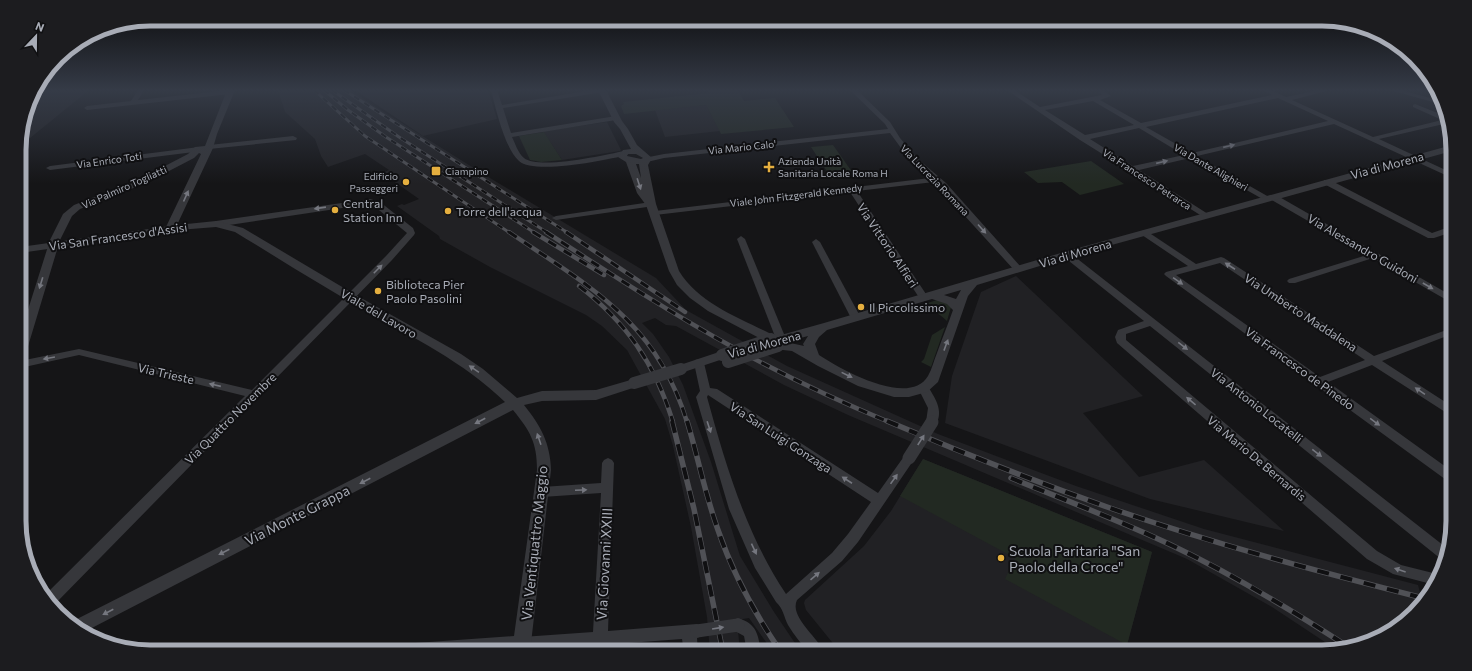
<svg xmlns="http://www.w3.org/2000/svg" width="1472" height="671" font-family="Commissioner,sans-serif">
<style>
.built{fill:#212124}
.green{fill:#222922}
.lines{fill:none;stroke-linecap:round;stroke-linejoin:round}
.minor{fill:#36373b;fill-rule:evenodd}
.tertiary{fill:#36373b;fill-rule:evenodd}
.rail-far2-casing{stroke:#505156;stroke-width:3}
.rail-far1-casing{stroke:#505156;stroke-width:4.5}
.rail-casing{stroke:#505156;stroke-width:5.5}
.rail-far2{stroke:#101012;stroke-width:2;stroke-dasharray:6;stroke-linecap:butt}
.rail-far1{stroke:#101012;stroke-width:3;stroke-dasharray:9;stroke-linecap:butt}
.rail{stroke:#101012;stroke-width:4;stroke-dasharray:12;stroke-linecap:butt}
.minor-bridge{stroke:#36373b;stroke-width:13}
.tertiary-bridge{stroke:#36373b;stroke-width:12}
.oneway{fill:#75777f}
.poi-dot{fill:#e5af3f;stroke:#101012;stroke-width:1.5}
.labels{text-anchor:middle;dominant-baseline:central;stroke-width:4;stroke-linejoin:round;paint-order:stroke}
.far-street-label{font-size:10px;fill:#a8acb6;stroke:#101012}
.far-poi-label{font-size:10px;fill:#a8acb6;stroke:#101012;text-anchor:start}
.street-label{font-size:12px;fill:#a8acb6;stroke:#101012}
.poi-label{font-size:12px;fill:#a8acb6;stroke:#101012;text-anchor:start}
.near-street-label{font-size:14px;fill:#a8acb6;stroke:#101012}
.near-poi-label{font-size:14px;fill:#a8acb6;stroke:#101012;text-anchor:start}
.rim{fill:none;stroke:#a8acb6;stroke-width:5}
</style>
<rect width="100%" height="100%" fill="#151517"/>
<g class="built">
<path d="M34 90H89L19 147V141Z"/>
<path d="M278 90H351L371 104 485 175 656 278 686 310 787 366 938 434 1076 486 1204 529 1418 585 1423 604 1395 630 1337 650 1272 607 1187 559 848 415 784 385 676 326 666 325 655 318 642 323 653 334 669 357 683 385 711 462 740 556 774 612 801 652H773L749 618 737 620 740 652H710L707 617 691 527 673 446 665 419 627 350 602 326 586 315 490 267 440 239 439 236 397 206 402 204 404 205 419 199 382 173 389 170 365 154 328 167 321 156 315 139 285 112Z"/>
<path d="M355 90H488L497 119 423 136Z"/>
<path d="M706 105 720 131 665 137 655 110Z"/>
<path d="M607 122 621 150 620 151 562 160 543 131Z"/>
<path d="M1016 276 1143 396 1083 413 1139 477 1204 460 1284 531 1150 499 945 423 952 376 981 292Z"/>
<path d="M923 459 1152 552 1125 652H840L806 610 804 603 805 600 864 546 891 511Z"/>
</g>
<g class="green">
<path d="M708 90H738L744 101 775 98 794 127 721 134 706 105 624 114 621 106 624 104 623 102 709 93Z"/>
<path d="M544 132 562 160 541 162 530 160 519 136Z"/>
<path d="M833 145 855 176 832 179 811 147Z"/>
<path d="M1091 161 1124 184 1080 195 1062 182 1038 183 1024 172Z"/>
<path d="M937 300 946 302 951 307 947 321C928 303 924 311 902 311Z"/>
<path d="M945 327 931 367 921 362 924 359 932 335Z"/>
<path d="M923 459 1152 552 1127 645 1005 579 1015 558 900 496Z"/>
</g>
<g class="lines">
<g class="minor">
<path d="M138 90H144L138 100 230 90 233 92 230 94 87 110 84 108 87 106 131 101Z"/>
<path d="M491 90H497L502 105 592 90H606L603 92 503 108 511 133 616 116 619 118 616 120 512 137C515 143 518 153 524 158 539 170 605 155 624 151L628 153 627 155C606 160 534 175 519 161 504 147 496 109 491 90Z"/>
<path d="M850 90H857L890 122 900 138 918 159 946 183 1021 267 1023 269 1021 271H1015L934 182 857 191 928 297 923 300 920 299 850 192 655 215 651 213 655 211 930 178 912 163 890 133 664 158 647 162 643 160 644 158 664 154 888 129 885 124Z"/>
<path d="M1007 90H1014L1040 107 1102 95 1099 92 1104 91 1111 96 1100 100 1141 123 1272 95 1263 90H1271L1286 97 1319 90H1330L1292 100 1373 137 1442 120 1413 107V105L1415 104 1445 116 1448 123 1379 139 1452 173V178L1334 124 1197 156 1269 197 1270 199 1266 201 1190 158 1139 170 1208 214 1209 216 1208 218H1205L1080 140ZM1278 98 1328 121 1192 153 1146 127ZM1093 101 1134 125 1085 135 1045 110ZM1139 128 1184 155 1133 166 1090 139Z"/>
<path d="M1390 90H1400L1438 100 1440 104Z"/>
<path d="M293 136 297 138 296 140 209 149 205 147 209 145Z"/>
<path d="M199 147 203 149 202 151 50 170 46 168 50 166Z"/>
<path d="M1324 180H1330L1432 233 1452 226V232L1434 238H1428L1324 184Z"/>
<path d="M1270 195H1276L1452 296V303L1373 258 1295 283H1289L1287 281 1289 279 1367 255 1270 199Z"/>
<path d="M370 199 380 202 413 228 415 233 414 235 392 260 53 606 46 601 44 596 245 396 79 355 20 368V361L79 349 252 390 386 256 407 233 374 206 369 204 216 227 212 224 216 221Z"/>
<path d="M651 202 655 204 654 206 556 220 552 218 556 216Z"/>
<path d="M170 226 174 229 173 231 20 253V247Z"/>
<path d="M1145 230 1196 264 1221 257 1224 258 1374 356 1452 328V334L1382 361 1453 407V417L1372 365 1328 382 1453 472V484L1449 482 1166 276 1164 274 1166 272 1188 266 1142 235 1141 233 1142 231ZM1220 263 1365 360 1320 377 1176 275Z"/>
<path d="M741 236 745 239 786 339 785 341 781 342 776 339 737 239Z"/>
<path d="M816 239 820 242 861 318 859 320 856 321 851 318 812 242Z"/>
<path d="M1067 252 1070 253 1448 549 1445 560 1441 559 1150 326 1126 334V340L1377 551 1401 565 1441 575 1435 585 1393 574 1367 559 1117 343 1115 337 1118 330 1144 321 1064 257 1063 255 1064 253Z"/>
<path d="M699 359 703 360 704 363 710 388 717 389 878 493 905 455 909 453 913 455 915 458 858 542 842 561 797 600C789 617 818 637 824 652H808C801 643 794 635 788 625 784 617 783 608 776 602L755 568 729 509 696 397 700 391 694 363 695 360ZM708 395 871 502 848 534 832 553 786 594C746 534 726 466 707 397Z"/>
<path d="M923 384 927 385C935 398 944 410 936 425L932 426 928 425 926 422 928 408 918 388 919 385Z"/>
<path d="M608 458 612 460 614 463 608 631 697 624 702 626 704 631 702 636 697 638 698 652H684L682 639 522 651 517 649 515 644 517 639 522 637 593 632 601 493 542 497 538 495 536 492 538 489 542 487 601 483 602 463 604 460Z"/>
<path d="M738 618C757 624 758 634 761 652H747L744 636 733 630 731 625 733 620Z"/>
</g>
<g class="tertiary">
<path d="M227 90H235L217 134 213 148 177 225 216 221 243 228 354 294 461 354 483 369 517 398 542 391 596 390 634 379 639 380 640 383 639 386 596 400 542 401 524 405C541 426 550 443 551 470L530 652H392L395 646 401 644 514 636 537 470C537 442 530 431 513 410L86 631 73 621 505 402C464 362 412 337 363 309 320 285 278 258 235 232L216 227 166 231 165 229 201 154 199 153 194 158 146 183 80 209 72 216 60 240 26 353 24 356 20 357V335L50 240 63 214 74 205 140 179 188 154 195 147 205 146Z"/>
<path d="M598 90H606L622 121 628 129 637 145 652 158 648 165 656 204 679 271C699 304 740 318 773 335H781L824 323 1071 250 1452 145V151L1079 254 977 285 968 296 938 382 927 392 909 397H894L858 386 818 366 792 351 774 349 772 346 774 343 767 342 708 311 690 298 677 285 669 271 646 205 637 193 626 162 618 157 623 150 631 149 620 129 614 122ZM628 154H636L643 158 641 159 627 156ZM636 164H639L641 178ZM961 290 956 299 944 295ZM932 299 947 304 953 310C948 324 942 339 937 353 934 360 932 369 928 376 909 408 840 369 819 355L815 344 819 337 827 330ZM808 336 803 344 804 346 786 342Z"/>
<path d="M722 351 726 352 728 355 726 358 681 373 677 372 675 369 677 366Z"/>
</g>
<g class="rail-far2-casing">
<g id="rail-far2">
<path d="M314 90 365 136 510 233"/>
<path d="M324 90 348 110 386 137 535 233"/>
<path d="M332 90 399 137 548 233"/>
<path d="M344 90 568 233"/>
</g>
</g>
<g class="rail-far1-casing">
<g id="rail-far1">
<path d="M509 232C590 287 657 322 687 422"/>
<path d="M533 232 604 275"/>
<path d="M546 232C609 273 672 314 738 350 787 377 838 401 889 422"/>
<path d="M566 232 685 312"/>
<path d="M579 286C627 323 655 364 673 422"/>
</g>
</g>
<g class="rail-casing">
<g id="rail">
<path d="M672 421 694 509 723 652"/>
<path d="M687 421C698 457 705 494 718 530 733 574 755 614 781 652"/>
<path d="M887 421C960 452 1034 481 1110 508 1214 544 1320 572 1427 599"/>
<path d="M1011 478C1064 500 1119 520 1171 545 1232 574 1290 609 1347 646"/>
</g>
</g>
<use href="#rail-far2" class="rail-far2"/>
<use href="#rail-far1" class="rail-far1"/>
<use href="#rail" class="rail"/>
<g class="minor-bridge">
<path d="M909 458 932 422"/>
<path d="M697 631 738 625"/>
</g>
<g class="tertiary-bridge">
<path d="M722 355 771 339"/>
<path d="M728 362 778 346"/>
<path d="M634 383 681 369"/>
</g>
</g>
<defs><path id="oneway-solid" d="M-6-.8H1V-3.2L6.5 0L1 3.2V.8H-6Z"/></defs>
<g class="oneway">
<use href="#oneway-solid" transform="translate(1229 146) rotate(-13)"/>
<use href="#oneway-solid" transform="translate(1162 162) rotate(-13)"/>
<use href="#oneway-solid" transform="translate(639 184) rotate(72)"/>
<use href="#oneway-solid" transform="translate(186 196) rotate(-66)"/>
<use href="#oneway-solid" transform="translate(320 208) rotate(172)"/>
<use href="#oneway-solid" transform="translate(982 229) rotate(48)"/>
<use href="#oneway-solid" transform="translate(1230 266) rotate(-147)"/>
<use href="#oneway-solid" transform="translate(378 269) rotate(-45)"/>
<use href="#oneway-solid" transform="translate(1178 281) rotate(35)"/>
<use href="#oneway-solid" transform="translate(41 283) rotate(107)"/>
<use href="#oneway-solid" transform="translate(1428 286) rotate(30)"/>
<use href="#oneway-solid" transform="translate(946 345) rotate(-70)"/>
<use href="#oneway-solid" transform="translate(1183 346) rotate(38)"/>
<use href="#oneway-solid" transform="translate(49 358) rotate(170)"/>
<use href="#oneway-solid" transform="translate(474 369) rotate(-146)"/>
<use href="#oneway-solid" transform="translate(847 375) rotate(26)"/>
<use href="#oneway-solid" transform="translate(215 385) rotate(-167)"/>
<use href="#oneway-solid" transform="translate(1420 391) rotate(-146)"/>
<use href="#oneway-solid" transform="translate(1191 401) rotate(-140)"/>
<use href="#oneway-solid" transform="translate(480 421) rotate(152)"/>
<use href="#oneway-solid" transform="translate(1375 422) rotate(36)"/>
<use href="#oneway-solid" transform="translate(709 427) rotate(72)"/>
<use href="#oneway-solid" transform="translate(539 439) rotate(-109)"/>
<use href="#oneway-solid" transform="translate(921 440) rotate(-57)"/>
<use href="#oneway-solid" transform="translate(1317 453) rotate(38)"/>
<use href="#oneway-solid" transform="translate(894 479) rotate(-55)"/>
<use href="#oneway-solid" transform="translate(847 480) rotate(-147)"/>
<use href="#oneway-solid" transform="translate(365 481) rotate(153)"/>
<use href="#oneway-solid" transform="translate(581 490) rotate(-3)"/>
<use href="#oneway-solid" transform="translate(754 549) rotate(65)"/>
<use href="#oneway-solid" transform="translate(224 552) rotate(153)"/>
<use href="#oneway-solid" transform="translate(1400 570) rotate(-161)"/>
<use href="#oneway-solid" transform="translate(815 576) rotate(-41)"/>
<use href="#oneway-solid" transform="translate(108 612) rotate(153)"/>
<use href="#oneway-solid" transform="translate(718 628) rotate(-9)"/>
</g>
<linearGradient id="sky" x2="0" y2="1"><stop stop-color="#0c0c0d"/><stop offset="0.49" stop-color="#353b47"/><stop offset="1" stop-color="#353b47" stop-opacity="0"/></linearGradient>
<rect width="1472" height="184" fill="url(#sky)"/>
<g class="poi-dot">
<path d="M767 161h4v4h4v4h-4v4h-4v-4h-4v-4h4z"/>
<rect x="431" y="166" width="10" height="10" rx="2"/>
<circle cx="406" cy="182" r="4"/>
<circle cx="335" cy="210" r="4"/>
<circle cx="448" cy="211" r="4"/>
<circle cx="378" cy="291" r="4"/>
<circle cx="861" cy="307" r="4"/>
<circle cx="1001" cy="558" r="4"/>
</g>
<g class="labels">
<g class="far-street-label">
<text transform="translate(742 147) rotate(-6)">Via Mario Calo'</text>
<text transform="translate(109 160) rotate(-8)">Via Enrico Toti</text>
<text transform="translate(1211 167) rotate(30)">Via Dante Alighieri</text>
<text transform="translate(1147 179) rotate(33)">Via Francesco Petrarca</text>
<text transform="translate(935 180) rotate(46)">Via Lucrezia Romana</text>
<text transform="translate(124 187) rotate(-24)">Via Palmiro Togliatti</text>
<text transform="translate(796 195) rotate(-7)">Viale John Fitzgerald Kennedy</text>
</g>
<g class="far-poi-label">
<text x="778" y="161">Azienda Unità<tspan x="778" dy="12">Sanitaria Locale Roma H</tspan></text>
<text x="445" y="171">Ciampino</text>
<text x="398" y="176" text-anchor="end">Edificio<tspan x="398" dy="12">Passeggeri</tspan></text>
</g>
<g class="street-label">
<text transform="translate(1387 165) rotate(-15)">Via di Morena</text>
<text transform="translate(118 236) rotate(-8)">Via San Francesco d'Assisi</text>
<text transform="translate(888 245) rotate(56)">Via Vittorio Alfieri</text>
<text transform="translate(1363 248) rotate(30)">Via Alessandro Guidoni</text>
<text transform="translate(1075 253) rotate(-16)">Via di Morena</text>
<text transform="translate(1301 312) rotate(33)">Via Umberto Maddalena</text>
<text transform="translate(379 313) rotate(30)">Viale del Lavoro</text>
<text transform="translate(764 344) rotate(-15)">Via di Morena</text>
<text transform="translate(1300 368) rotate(36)">Via Francesco de Pinedo</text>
<text transform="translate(166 373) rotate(13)">Via Trieste</text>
<text transform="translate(1257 405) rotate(38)">Via Antonio Locatelli</text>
<text transform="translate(230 418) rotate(-45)">Via Quattro Novembre</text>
<text transform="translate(781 437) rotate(33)">Via San Luigi Gonzaga</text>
<text transform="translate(1257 458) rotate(40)">Via Mario De Bernardis</text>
</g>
<g class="poi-label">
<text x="343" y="203">Central<tspan x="343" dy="14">Station Inn</tspan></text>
<text x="456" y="211">Torre dell'acqua</text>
<text x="386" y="284">Biblioteca Pier<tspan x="386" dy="14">Paolo Pasolini</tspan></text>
<text x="869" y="307">Il Piccolissimo</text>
</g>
<g class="near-street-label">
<text transform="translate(297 515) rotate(-27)">Via Monte Grappa</text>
<text transform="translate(534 543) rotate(-84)">Via Ventiquattro Maggio</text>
<text transform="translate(604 564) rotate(-87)">Via Giovanni XXIII</text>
</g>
<g class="near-poi-label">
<text x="1009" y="550">Scuola Paritaria "San<tspan x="1009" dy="16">Paolo della Croce"</tspan></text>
</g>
</g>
<path d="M0 0H1472V671H0ZM150 26H1322A124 124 0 0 1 1446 150V521A124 124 0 0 1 1322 645H150A124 124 0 0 1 26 521V150A124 124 0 0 1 150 26Z" fill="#1c1c1f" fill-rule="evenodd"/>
<path class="rim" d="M150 26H1322A124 124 0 0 1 1446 150V521A124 124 0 0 1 1322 645H150A124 124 0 0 1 26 521V150A124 124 0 0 1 150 26Z"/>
<g transform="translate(36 36) rotate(22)" stroke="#101012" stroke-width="3" paint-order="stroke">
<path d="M0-3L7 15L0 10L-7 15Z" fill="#a8acb6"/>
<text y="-6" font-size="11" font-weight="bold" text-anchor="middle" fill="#a8acb6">N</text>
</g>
</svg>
